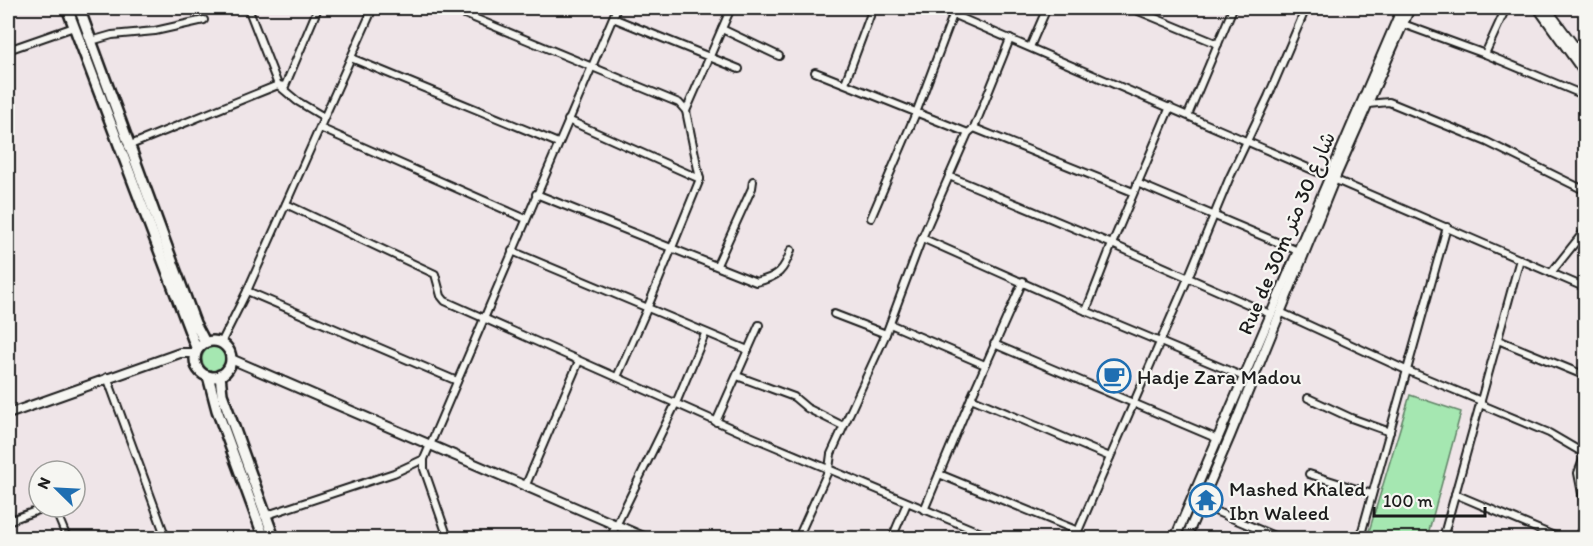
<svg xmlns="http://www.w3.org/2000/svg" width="1593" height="546" font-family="Itim,'Playpen Sans Arabic',sans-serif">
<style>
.green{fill:#a5e7b1;stroke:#608266;stroke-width:1.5}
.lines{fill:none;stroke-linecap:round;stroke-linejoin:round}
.minor-casing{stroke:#1c1c1c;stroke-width:10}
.tertiary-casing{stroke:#1c1c1c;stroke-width:12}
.primary-casing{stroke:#1c1c1c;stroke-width:14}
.minor{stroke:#f6f6f2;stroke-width:6}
.tertiary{stroke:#f6f6f2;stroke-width:8}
.primary{stroke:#f6f6f2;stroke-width:9}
.labels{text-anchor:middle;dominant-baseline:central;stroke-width:4.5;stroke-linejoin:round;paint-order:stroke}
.street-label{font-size:21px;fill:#1c1c1c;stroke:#f6f6f2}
.poi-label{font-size:21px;fill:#1c1c1c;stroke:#f6f6f2;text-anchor:start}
</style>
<rect width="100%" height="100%" fill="#efe5e8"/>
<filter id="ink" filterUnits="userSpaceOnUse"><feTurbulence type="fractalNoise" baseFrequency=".0167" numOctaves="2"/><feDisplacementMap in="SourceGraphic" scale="12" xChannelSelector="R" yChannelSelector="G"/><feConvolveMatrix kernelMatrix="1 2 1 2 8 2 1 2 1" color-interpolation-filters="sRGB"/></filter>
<g filter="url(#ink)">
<g class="green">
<circle cx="214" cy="359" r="12"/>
<path d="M1410 395 1461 412 1427 538H1367Z"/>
</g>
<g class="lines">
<g class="minor-casing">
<g id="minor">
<path d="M248 8 278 85 297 101 324 117"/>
<path d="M450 8 679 103 686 111 700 179 647 309 617 377"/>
<path d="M938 8 1586 288"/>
<path d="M1131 8 1218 44"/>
<path d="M613 18 739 69"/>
<path d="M1403 24 1485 54 1586 96"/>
<path d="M722 29 779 56"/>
<path d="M91 41 112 35 155 31 204 20"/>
<path d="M1030 47 1047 8"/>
<path d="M8 50 74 27"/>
<path d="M1485 54 1506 8"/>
<path d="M351 58 558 143"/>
<path d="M815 72 968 133"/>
<path d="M845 83 873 8"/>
<path d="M1368 104 1389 102 1487 142 1586 191"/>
<path d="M686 111 731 8"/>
<path d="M1188 115 1233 8"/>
<path d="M568 120 700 179"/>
<path d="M320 128 526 219"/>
<path d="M974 128 1133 192"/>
<path d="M128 146 278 85 285 86 318 8"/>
<path d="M949 176 1112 244 1270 314"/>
<path d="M1137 183 1298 251"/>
<path d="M536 194 756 282C778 277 784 271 791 250"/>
<path d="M286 204 435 274 441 296 445 301 738 431 993 538"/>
<path d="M871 218 916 113 953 15"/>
<path d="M922 238 1086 311 1244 377"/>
<path d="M512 251 748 350"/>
<path d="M717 265 752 188 753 181"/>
<path d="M1551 273 1586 229"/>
<path d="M247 291 457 381"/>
<path d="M1086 311 1112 244 1170 107"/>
<path d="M1280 312 1406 370 1481 401"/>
<path d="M834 314 886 334"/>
<path d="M890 324 985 365"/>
<path d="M1498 340 1586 376"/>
<path d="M221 343 247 291 373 8"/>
<path d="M994 344 1218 439"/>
<path d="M737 376 794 397 807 408 843 426"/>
<path d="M107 377 166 538"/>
<path d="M971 398 1110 457"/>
<path d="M1308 398 1351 418 1390 432"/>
<path d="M1480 404 1549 433 1585 454"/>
<path d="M716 422 759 325"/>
<path d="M1586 452 1578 473 1586 514"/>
<path d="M939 474 1078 531"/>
<path d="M1309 474 1372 494"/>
<path d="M525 487 579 361"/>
<path d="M1455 494 1559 538"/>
<path d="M1191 501 1279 538"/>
<path d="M52 507 55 509 67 538"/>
<path d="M924 510 971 398 1023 281"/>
<path d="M264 516 394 473 424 459"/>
<path d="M8 521 47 507"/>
<path d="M448 538 424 469V459L617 8"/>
<path d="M610 538 676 403 705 334"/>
<path d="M798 538 829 469 831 454 886 334 922 238 968 133 974 128 1010 39"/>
<path d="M892 538 907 503"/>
<path d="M1075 538 1188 278 1229 179 1268 97 1306 8"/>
<path d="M1360 538 1447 227"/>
<path d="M1443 538 1520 259"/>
<path d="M1578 538 1586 524"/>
</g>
</g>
<g class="tertiary-casing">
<g id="tertiary">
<path d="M1538 8 1586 75"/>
<path d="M1546 8 1586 62"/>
<path d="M231 359 646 538"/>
<path d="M8 414 180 353H196"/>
<path d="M1175 538 1402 8"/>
<path d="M1186 538 1230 436 1334 180 1410 8"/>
</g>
</g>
<g class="primary-casing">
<g id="primary">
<path d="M67 8 197 350"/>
<path d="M79 8 195 323 205 342"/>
<circle cx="213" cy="359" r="18"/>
<path d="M220 375 222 394 274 538"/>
<path d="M208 376 217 410 264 538"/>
</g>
</g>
<use href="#minor" class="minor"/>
<use href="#tertiary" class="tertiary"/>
<use href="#primary" class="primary"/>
</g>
</g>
<defs>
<g id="cafe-ring" transform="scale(1.725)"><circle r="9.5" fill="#f6f6f2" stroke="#1f6fb2" stroke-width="1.5"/><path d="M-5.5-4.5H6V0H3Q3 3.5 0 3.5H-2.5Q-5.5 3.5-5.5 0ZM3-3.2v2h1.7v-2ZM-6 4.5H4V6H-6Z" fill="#1f6fb2"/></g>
<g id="temple-ring" transform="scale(1.725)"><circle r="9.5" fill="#f6f6f2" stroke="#1f6fb2" stroke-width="1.5"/><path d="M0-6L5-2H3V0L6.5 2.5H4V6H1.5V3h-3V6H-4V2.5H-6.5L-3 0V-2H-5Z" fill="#1f6fb2"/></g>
</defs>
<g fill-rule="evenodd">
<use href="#cafe-ring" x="1114" y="376"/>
<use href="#temple-ring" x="1206" y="500"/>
</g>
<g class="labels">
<g class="street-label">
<text transform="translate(1286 233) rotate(-67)">Rue de 30m شارع 30 متر</text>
</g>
<g class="poi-label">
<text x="1137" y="376">Hadje Zara Madou</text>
<text x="1229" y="488">Mashed Khaled<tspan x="1229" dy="24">Ibn Waleed</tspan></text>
</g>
</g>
<rect width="1593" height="546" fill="none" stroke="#f6f6f2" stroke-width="30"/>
<rect x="15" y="15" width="1563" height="516" fill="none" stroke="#1c1c1c" stroke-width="2" filter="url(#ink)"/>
<g transform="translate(57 489) rotate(294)"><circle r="28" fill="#f6f6f2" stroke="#9f9f9c" stroke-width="1.5"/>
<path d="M0-4.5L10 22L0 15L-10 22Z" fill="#1f6fb2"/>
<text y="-9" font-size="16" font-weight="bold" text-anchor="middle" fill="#1c1c1c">N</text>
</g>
<path d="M1374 507v9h111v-9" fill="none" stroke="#1c1c1c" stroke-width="3"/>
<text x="1383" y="507" font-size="18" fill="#1c1c1c" stroke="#f6f6f2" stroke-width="4.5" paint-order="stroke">100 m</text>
</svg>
